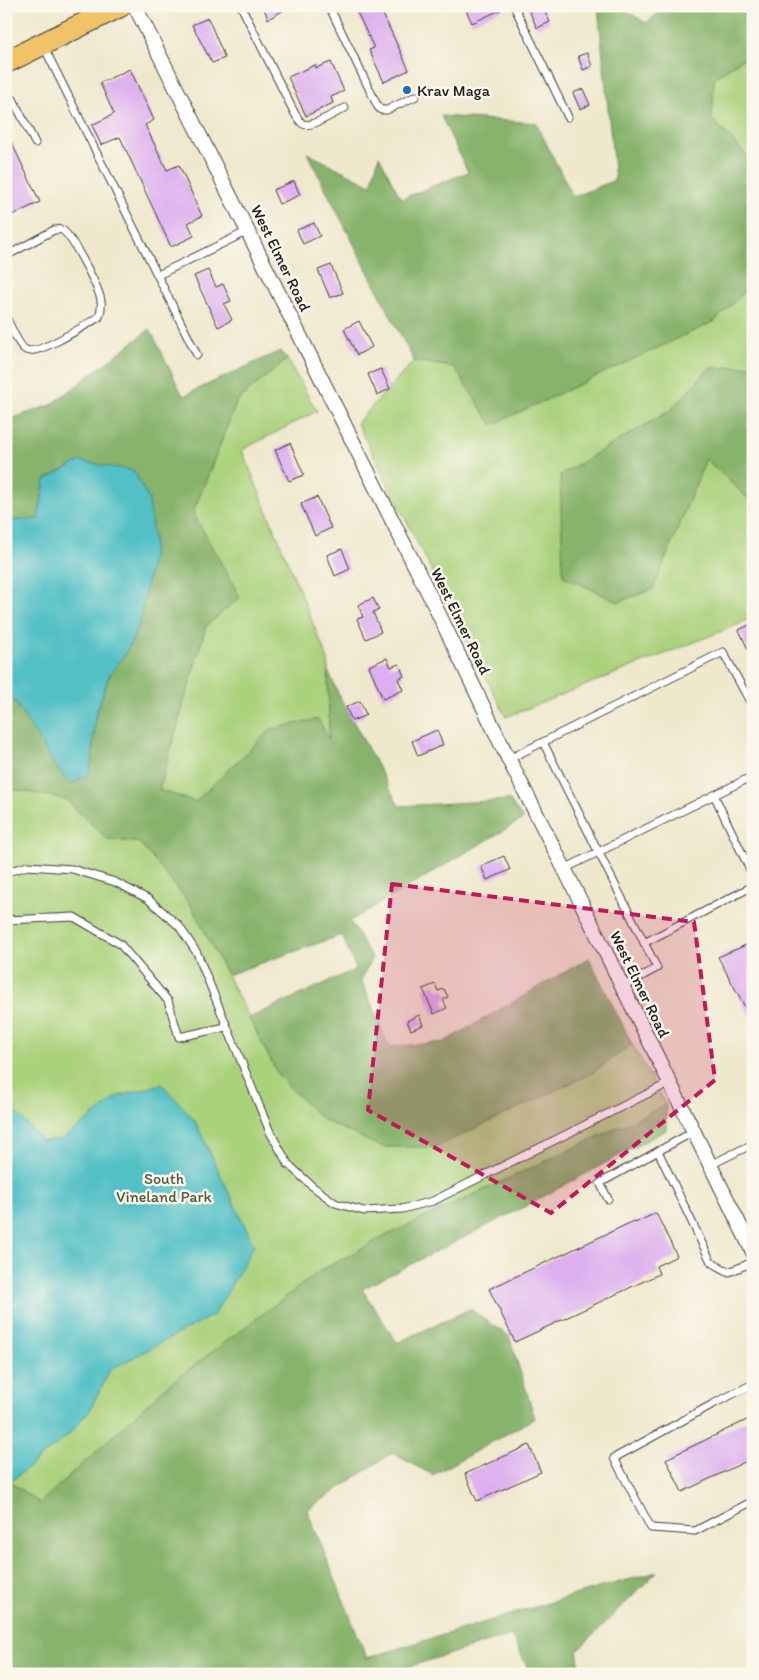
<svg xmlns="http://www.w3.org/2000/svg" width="759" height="1680" font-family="Itim,sans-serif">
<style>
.green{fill:#aad17c;stroke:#63764c}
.forest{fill:#87b36c;stroke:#526844}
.water{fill:#52c0c6;stroke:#376e71}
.building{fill:#ddafef}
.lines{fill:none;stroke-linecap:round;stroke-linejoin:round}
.lane-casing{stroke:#3c3b37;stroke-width:9}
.street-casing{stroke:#3c3b37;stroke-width:16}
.primary-casing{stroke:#3c3b37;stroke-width:24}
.lane{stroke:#fff;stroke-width:7}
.street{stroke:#fff;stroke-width:14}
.primary{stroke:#f0c369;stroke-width:22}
.marked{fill:#c2185b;fill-opacity:0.2;stroke:#c2185b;stroke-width:4;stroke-dasharray:10 6;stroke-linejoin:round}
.poi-dot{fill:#1f6fb2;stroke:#fbf7ec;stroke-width:2}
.labels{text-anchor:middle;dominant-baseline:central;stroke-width:5;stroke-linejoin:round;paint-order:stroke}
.poi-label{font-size:16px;fill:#1c1c1c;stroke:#fbf7ec;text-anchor:start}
.street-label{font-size:16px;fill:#1c1c1c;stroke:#fbf7ec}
.park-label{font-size:16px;fill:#4e5b3e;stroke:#fbf7ec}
</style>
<rect width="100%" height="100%" fill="#fbf7ec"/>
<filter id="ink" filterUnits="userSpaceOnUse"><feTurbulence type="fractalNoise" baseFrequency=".02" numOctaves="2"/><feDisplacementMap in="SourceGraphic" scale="10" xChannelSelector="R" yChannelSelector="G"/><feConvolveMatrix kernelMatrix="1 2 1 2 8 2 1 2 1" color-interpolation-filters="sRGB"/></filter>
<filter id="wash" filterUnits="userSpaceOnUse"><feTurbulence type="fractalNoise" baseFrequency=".0096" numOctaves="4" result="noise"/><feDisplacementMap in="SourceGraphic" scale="20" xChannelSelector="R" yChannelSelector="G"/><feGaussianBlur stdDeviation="1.12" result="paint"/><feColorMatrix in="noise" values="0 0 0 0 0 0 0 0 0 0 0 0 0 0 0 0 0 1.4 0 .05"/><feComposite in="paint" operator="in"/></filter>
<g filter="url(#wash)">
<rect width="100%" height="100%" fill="#efe8cd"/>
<g class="green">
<path d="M753 52V162L712 119 714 78Z"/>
<path d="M753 283V366L710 368 671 410 560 475 653 589 706 459 753 503V616L740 624 506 717 357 423 414 361 454 367 492 424 715 321Z"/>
<path d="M287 359 317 411 242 450 328 660 329 740 271 729 195 802 159 790 206 626 240 597 193 513 237 401Z"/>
<path d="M6 693 140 843 192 907 280 1078 592 1073 632 1044 666 1105 381 1238 6 1550Z"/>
</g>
<g class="forest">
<path d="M598 6H618L646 23 668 6H753V52L714 78 712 119 753 162V283L715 321 492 425 454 367 414 361 307 153 371 185 379 156 401 199 468 172 441 116 536 123 573 197 615 180Z"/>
<path d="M150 329 183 396 280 351 287 359 237 401 193 513 240 597 206 626 159 790 195 802 271 729 318 719 329 739 328 671 339 695 399 806 509 800 523 819 350 921 372 958 361 979 389 1047 444 1042 589 958 632 1044 592 1073 436 1147H382L323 1120 280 1078 249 1018 356 969 342 935 227 975 192 907 140 843 107 839 65 799 15 790 6 793V693L88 775 92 761 95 717 109 676 127 651 45 480 38 519 6 521V418L10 419 51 405Z"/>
<path d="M753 366V503L706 459 653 589 618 602 563 576 560 475 671 410 710 368Z"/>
<path d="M666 1105V1130L526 1206 362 1289 397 1343 470 1309 509 1336 535 1418 433 1475 392 1453 307 1510 367 1658 598 1588 657 1572 577 1651 581 1674H531L511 1635 385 1674H6V1490L10 1482 40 1503 168 1385 320 1271 381 1238Z"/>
</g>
<g class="water">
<path d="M80 461 134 471 149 500 154 546 139 625 127 651 109 676 95 716 92 762 88 775 71 784 57 768 12 697 6 693V521L38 519 45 480Z"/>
<path d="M162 1084 195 1121 254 1245 215 1314 110 1370 90 1410 67 1436 10 1482 6 1490V1099L12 1108 42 1141 63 1139 119 1096Z"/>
</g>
<g id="blocks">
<g class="building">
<path d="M263 6H291L268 19Z"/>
<path d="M354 6H379L409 70 384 82 369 50 374 48Z"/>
<path d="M464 6H509L472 23Z"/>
<path d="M527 6H542L550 22 537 28Z"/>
<path d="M208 18 225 58 212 63 192 25Z"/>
<path d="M587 53 592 66 583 70 578 56Z"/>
<path d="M331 62 344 91 331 97 333 103 306 116 288 77 315 65 316 68Z"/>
<path d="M130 69 154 120 145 125 167 170 179 165 202 216 188 223 194 236 171 247 120 137 101 145 92 125 114 114 100 83Z"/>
<path d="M583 89 590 105 580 109 573 93Z"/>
<path d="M6 131 40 202 6 218Z"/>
<path d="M294 181 300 195 279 204 273 190Z"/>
<path d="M314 223 320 236 303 244 297 230Z"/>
<path d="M331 265 343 293 330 298 318 270Z"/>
<path d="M208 270 216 287 223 284 231 301 224 304 232 320 218 327 194 276Z"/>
<path d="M359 321 372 347 357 355 344 329Z"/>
<path d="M381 369 390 389 377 395 368 374Z"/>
<path d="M290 443 304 475 289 481 275 450Z"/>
<path d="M317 497 331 528 315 536 301 504Z"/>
<path d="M342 549 350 569 335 576 327 555Z"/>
<path d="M373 598 379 610 373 612 381 632 366 639 357 619 363 617 358 605Z"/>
<path d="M753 623V660L739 630Z"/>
<path d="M387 658 391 667 399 664 404 676 398 679 403 690 383 699 369 666Z"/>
<path d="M360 701 366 715 352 721 346 707Z"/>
<path d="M437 730 443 745 418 756 412 741Z"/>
<path d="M504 856 510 870 487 880 481 866Z"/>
<path d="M753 942V1022L718 957Z"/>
<path d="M435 984 438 991 444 989 448 997 443 1000 447 1008 434 1014 423 989Z"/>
<path d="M419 1015 423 1025 411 1030 407 1021Z"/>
<path d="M656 1213 677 1256 656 1266 659 1274 515 1342 489 1289 634 1221 635 1223Z"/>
<path d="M753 1417V1458L682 1492 666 1459Z"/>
<path d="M529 1445 541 1472 477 1501 465 1474Z"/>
</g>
</g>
</g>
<g filter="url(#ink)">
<use href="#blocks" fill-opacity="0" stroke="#3c3b37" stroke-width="1"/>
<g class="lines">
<g class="lane-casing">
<g id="lane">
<path d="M241 6 295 114C297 117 300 122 303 124 312 128 336 112 345 108"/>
<path d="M329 6 378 107 381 110H387L416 96"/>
<path d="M514 6 568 117"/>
<path d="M44 47 197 355"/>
<path d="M6 97 13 99 35 143"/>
<path d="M6 256 54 230C57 230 59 229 62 230 71 234 100 290 101 301 102 307 101 311 99 317 87 324 38 356 26 350 19 347 10 325 6 317"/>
<path d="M158 275 248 231"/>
<path d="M543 742 657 968 622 987"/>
<path d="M509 759 723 652 753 707"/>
<path d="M714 795 753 876"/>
<path d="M564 869 753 776"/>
<path d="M6 872 28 866 72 869 115 882 148 899 179 926 197 953 270 1132 288 1164 312 1186 335 1203 364 1211 402 1209 433 1201 669 1083"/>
<path d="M6 920 74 917 120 944 168 1001 179 1037 226 1027"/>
<path d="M644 943 753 886"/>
<path d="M658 1151 711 1262 729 1272 753 1262"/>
<path d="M710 1165 753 1144"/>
<path d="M608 1199 600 1183 693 1132"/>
<path d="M753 1384 713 1404 614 1458 651 1528 695 1531 753 1501"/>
</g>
</g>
<g class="street-casing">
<path id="street" d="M135 6 432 600 505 752 572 884 753 1252"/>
</g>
<g class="primary-casing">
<path id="primary" d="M6 62 120 6"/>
</g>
<use href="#lane" class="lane"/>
<use href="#street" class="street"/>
<use href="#primary" class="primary"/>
</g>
</g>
<path class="marked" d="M392 884 694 922 715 1080 551 1213 368 1110Z"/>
<circle class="poi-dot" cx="407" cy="90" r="5"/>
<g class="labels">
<g class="poi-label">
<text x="417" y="90">Krav Maga</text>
</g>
<g class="street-label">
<text transform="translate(281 258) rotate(64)">West Elmer Road</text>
<text transform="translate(461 621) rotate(64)">West Elmer Road</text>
<text transform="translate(640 984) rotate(64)">West Elmer Road</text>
</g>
<g class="park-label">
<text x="164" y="1178">South<tspan x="164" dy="18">Vineland Park</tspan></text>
</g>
</g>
<rect width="759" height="1680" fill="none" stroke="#fbf7ec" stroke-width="25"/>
</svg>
